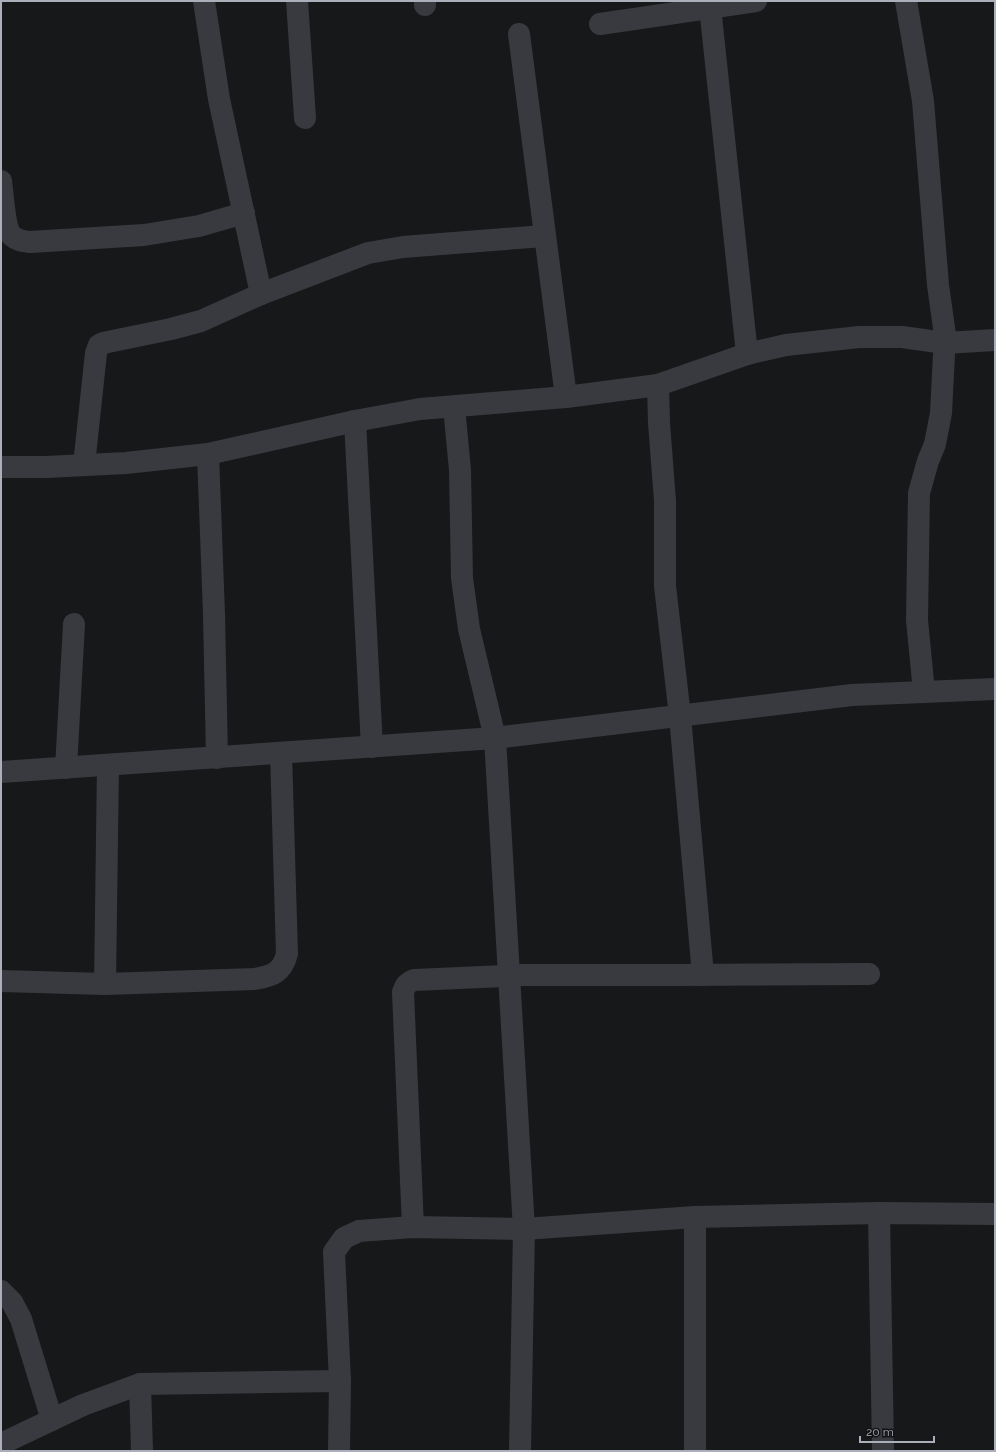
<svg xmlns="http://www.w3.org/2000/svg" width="996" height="1452" font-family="Raleway,sans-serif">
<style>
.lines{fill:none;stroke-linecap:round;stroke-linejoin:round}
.street{stroke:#383a3f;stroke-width:22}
</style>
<rect width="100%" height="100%" fill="#17181a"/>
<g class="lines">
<g class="street">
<path d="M204 1 219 99 261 294"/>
<path d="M297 1 305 118"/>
<path d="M425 1V5"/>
<path d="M906 1 923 101 938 285 945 335 941 413 935 444 928 461 919 493 917 620 924 692"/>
<path d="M710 7 747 354"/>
<path d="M600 24 756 1"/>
<path d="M519 34 566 397"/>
<path d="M1 181C3 193 4 228 12 236 18 241 23 241 30 242L144 235 199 226 244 213"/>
<path d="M658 385 659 423 665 501V586L680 716 703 975"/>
<path d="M454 407 460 470 462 578 469 629 495 738 524 1229 520 1451"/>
<path d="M355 421 372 747"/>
<path d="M208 454 214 614 217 758"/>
<path d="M84 465 96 353 99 345 103 343 171 329 201 321 261 294 368 253 403 247 544 236"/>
<path d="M1 467H46L126 463 208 454 355 421 420 409 566 397 658 385 747 354 786 345 859 337H902L945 343 995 340"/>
<path d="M66 768 74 624"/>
<path d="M1 772 495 738 852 695 995 689"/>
<path d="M1 981 105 984 255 979C272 976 282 973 287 954L281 753"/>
<path d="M105 984 108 765"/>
<path d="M413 1227 403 992C405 985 408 982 414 980L524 975H675L869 974"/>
<path d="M1 1291 12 1302 21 1319 52 1420"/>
<path d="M140 1384 142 1451"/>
<path d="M1 1444 83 1405 140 1384 340 1381"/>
<path d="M339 1451 340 1381 334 1252 344 1238 359 1231 413 1227 524 1229 695 1217 879 1213"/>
<path d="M695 1451V1217"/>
<path d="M883 1451 879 1213 995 1214"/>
</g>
</g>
<rect width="996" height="1452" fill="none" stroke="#aaafb9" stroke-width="4"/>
<path d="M860 1436v6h74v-6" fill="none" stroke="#aaafb9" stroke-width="2"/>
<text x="866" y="1436" font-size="12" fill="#aaafb9" stroke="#121215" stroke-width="3" paint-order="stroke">20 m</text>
</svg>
